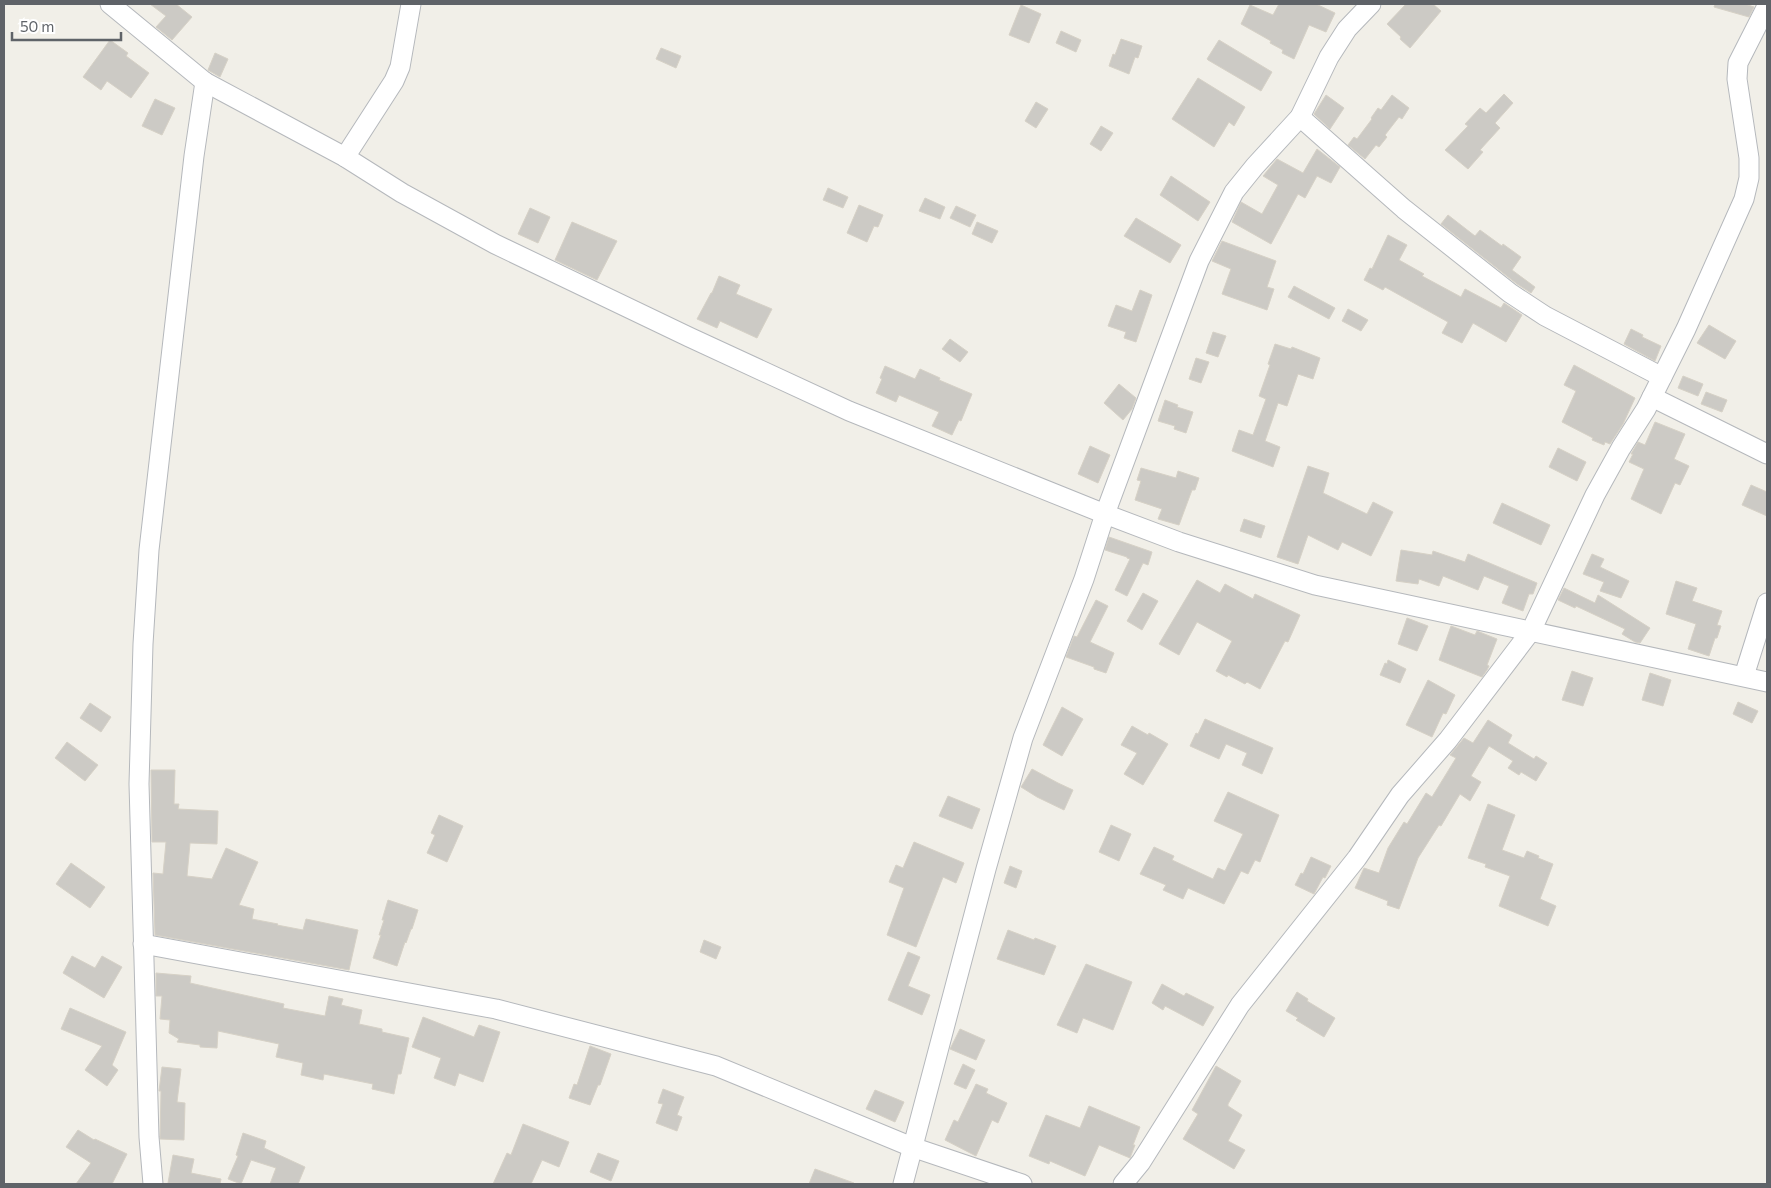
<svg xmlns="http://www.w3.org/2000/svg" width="1771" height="1188" font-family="Commissioner,sans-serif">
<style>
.building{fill:#cccac5;stroke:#d6d1c6}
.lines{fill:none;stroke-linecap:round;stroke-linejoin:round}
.minor-casing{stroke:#b5b8bc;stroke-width:21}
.minor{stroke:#fff;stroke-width:19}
</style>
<rect width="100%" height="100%" fill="#f1efe8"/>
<g class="building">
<path d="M150 4H176L192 17 172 40 156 27 166 16Z"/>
<path d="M1279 4H1316L1335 13 1326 32 1309 25 1294 59 1282 53 1283 50 1270 43 1271 41 1241 24 1250 5 1273 15Z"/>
<path d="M1406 4H1433L1441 11 1410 48 1400 39 1401 37 1387 24Z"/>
<path d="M1715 4H1745L1754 7 1749 17 1714 7Z"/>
<path d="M1021 5 1041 14 1029 43 1009 35Z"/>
<path d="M1061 31 1081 40 1076 52 1056 43Z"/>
<path d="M1121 39 1142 46 1138 58 1135 57 1129 74 1109 66 1113 54 1115 55Z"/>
<path d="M110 40 128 53 126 56 149 73 131 98 107 81 101 90 83 77Z"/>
<path d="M1219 40 1272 72 1261 91 1208 60 1207 59Z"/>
<path d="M661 48 681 56 676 68 656 59Z"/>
<path d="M215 53 228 59 220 77 208 70Z"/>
<path d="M1198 78 1245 107 1234 126 1229 122 1214 147 1172 119Z"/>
<path d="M1504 94 1513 103 1495 123 1500 128 1480 150 1483 152 1468 169 1445 150 1468 126 1465 124 1480 108 1486 113Z"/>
<path d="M1326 95 1344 108 1330 129 1314 114Z"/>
<path d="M1392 95 1409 108 1402 119 1399 117 1385 135 1387 137 1379 147 1376 145 1365 159 1348 145 1354 137 1357 139 1372 119 1371 118 1378 108 1381 110Z"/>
<path d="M155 99 175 108 162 135 142 126Z"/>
<path d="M1036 102 1048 109 1036 128 1025 121Z"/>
<path d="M1101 126 1113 133 1101 151 1090 144Z"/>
<path d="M1317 149 1340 167 1331 183 1317 176 1305 198 1298 194 1271 244 1232 222 1241 202 1262 214 1278 185 1263 176 1277 159 1303 173Z"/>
<path d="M1171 176 1210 202 1198 221 1160 195Z"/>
<path d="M828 188 848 197 843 208 823 200Z"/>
<path d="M925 198 945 207 940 219 919 211Z"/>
<path d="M859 205 883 215 878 227 874 226 867 242 847 233Z"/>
<path d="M956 206 976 215 970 227 950 218Z"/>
<path d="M530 208 550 217 538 243 518 234Z"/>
<path d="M1448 215 1475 236 1480 230 1502 246 1503 244 1521 257 1512 270 1535 287 1531 293 1517 284 1441 224Z"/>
<path d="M1136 218 1181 245 1170 263 1124 236Z"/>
<path d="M572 222 617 241 597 280 555 260Z"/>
<path d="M977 222 998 231 992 243 972 234Z"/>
<path d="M1388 235 1407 245 1399 260 1424 274 1422 276 1461 297 1465 289 1501 308 1504 303 1522 315 1506 342 1473 323 1462 343 1442 333 1448 322 1385 287 1383 290 1364 280 1370 268 1372 269Z"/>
<path d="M1222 241 1276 261 1267 287 1274 289 1267 310 1222 294 1231 269 1212 261Z"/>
<path d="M719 276 740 285 736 294 772 309 757 338 720 321 717 328 697 319 711 293H712Z"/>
<path d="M1294 286 1335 308 1329 319 1288 297Z"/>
<path d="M1140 290 1152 295 1136 342 1124 338 1126 332 1108 326 1116 305 1132 311Z"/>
<path d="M1348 309 1368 320 1361 331 1342 321Z"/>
<path d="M1709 325 1736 341 1725 359 1697 343Z"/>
<path d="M1631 329 1643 335 1642 337 1661 346 1655 361 1624 344Z"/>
<path d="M1213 332 1226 336 1218 357 1206 353Z"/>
<path d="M950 339 968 352 960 362 942 349Z"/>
<path d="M1275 344 1291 349 1292 347 1320 358 1313 379 1298 374 1287 406 1278 403 1265 441 1280 447 1273 467 1232 451 1239 430 1253 435 1266 399 1259 396 1270 365 1268 364Z"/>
<path d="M1196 358 1209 362 1201 383 1189 379Z"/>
<path d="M1574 365 1635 398 1623 424 1610 444 1605 442 1604 445 1592 440 1593 438 1562 422 1576 391 1564 385Z"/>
<path d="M885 366 915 379 920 369 940 378 939 380 972 394 961 421 959 420 952 435 932 426 939 412 899 395 896 402 876 393 882 379 880 378Z"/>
<path d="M1683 376 1703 384 1698 396 1678 388Z"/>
<path d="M1119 384 1136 398 1132 409 1123 420 1104 403Z"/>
<path d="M1706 392 1727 400 1722 412 1701 404Z"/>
<path d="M1165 400 1178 405 1177 407 1193 412 1186 433 1174 429 1175 426 1158 421Z"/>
<path d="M1655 422 1685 434 1674 459 1689 466 1680 485 1675 483 1661 514 1631 499 1644 469 1629 462 1633 454H1631L1638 442 1645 445Z"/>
<path d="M1090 446 1110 455 1098 483 1078 474Z"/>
<path d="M1558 448 1586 462 1577 481 1549 467Z"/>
<path d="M1308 466 1329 473 1323 493 1367 514 1373 502 1393 512 1371 556 1342 542 1338 550 1308 535 1298 564 1277 557Z"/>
<path d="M1141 468 1176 478 1178 471 1199 478 1195 490H1192L1179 525 1158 519 1162 509 1135 500 1141 481 1137 480Z"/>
<path d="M1751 485 1767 492V516L1742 505Z"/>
<path d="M1502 503 1550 525 1541 545 1493 523Z"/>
<path d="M1244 519 1265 526 1261 538 1240 531Z"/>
<path d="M1109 537 1152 552 1148 565 1143 563 1127 596 1115 590 1130 559 1127 558V557L1105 550Z"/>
<path d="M1401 550 1432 555 1433 551 1465 562 1468 554 1537 583 1533 594H1529L1523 611 1502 603 1509 586 1484 576 1478 590 1443 576 1439 586 1419 579 1418 584 1396 581Z"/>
<path d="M1592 554 1604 559 1600 567 1629 581 1621 598 1600 591 1604 582 1583 574Z"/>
<path d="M1197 580 1220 593 1225 584 1253 599 1255 594 1300 615 1288 642 1285 641 1260 689 1247 682 1245 684 1228 675 1227 677 1216 671 1232 641 1197 622 1179 655 1159 644Z"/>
<path d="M1676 581 1697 588 1692 601 1722 611 1717 625 1721 626 1717 638H1715L1709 656 1688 649 1696 624 1666 614Z"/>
<path d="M1564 588 1595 603 1598 595 1650 628 1640 643 1635 642 1622 634 1625 629 1576 606 1575 608 1558 600Z"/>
<path d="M1143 593 1158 601 1142 630 1127 621Z"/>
<path d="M1096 600 1108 606 1090 642 1114 653 1106 673 1094 669V667L1066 657 1074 636 1077 637Z"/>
<path d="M1407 618 1428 626 1417 651 1398 644Z"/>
<path d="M1451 626 1475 635 1477 631 1497 639 1487 665 1489 666 1487 670 1482 677 1439 660Z"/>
<path d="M1388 660 1406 669 1400 683 1380 675 1385 663 1387 664Z"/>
<path d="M1572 671 1593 678 1583 706 1562 700Z"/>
<path d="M1650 673 1671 680 1663 706 1642 700Z"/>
<path d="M1428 680 1455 695 1446 714 1443 713 1432 737 1406 725Z"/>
<path d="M1738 702 1758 711 1752 723 1733 714Z"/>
<path d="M90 703 111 717 101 732 80 718Z"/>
<path d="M1062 707 1083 719 1062 756 1043 745Z"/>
<path d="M1205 719 1273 748 1262 774 1242 765 1247 753 1226 744 1219 759 1190 746 1196 733 1198 734Z"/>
<path d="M1488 720 1512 735 1508 743 1534 759 1536 756 1547 763 1536 781 1521 772 1519 775 1508 768 1513 761 1489 746 1471 776 1481 782 1470 801 1460 794 1441 826 1439 825 1418 858 1399 909 1387 905 1388 901 1355 888 1364 868 1379 873 1388 848 1404 822 1407 824 1426 793 1432 797 1456 758 1450 755 1464 738 1473 743Z"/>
<path d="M1132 726 1148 735 1149 733 1168 744 1143 785 1124 774 1137 753 1121 745Z"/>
<path d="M67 742 98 765 85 781 55 758Z"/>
<path d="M1032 769 1058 783 1073 790 1064 810 1037 797 1021 787Z"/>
<path d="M151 770H175L174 804H179L178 809 218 811 217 844 190 843 187 876 212 879 226 848 258 862 239 905 254 909 252 919 278 924 277 925 303 930 306 919 358 930 349 970 155 935 153 873 163 874 166 842H152Z"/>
<path d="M1228 792 1279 815 1260 862 1255 860 1248 874 1241 871 1224 904 1188 888 1183 899 1163 890 1166 885 1140 874 1154 847 1174 856 1172 860 1213 879 1218 868 1225 871 1243 834 1214 821Z"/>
<path d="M948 796 980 809 972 829 939 816Z"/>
<path d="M1488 804 1515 815 1502 850 1524 858 1527 851 1539 856 1538 858 1553 864 1540 899 1556 906 1548 926 1499 906 1510 876 1485 867 1486 864 1468 858Z"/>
<path d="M439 815 463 826 447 862 427 853 435 835 431 833Z"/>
<path d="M1111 825 1131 834 1119 861 1099 852Z"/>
<path d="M914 842 964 863 956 883 943 877 916 947 887 935 904 888 889 882 896 865 903 868Z"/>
<path d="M1311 857 1331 866 1325 878 1323 877 1314 894 1295 885 1301 873 1303 874Z"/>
<path d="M71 863 105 887 90 908 56 884Z"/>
<path d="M1010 866 1022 871 1016 888 1004 883Z"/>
<path d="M388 900 418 910 412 929H411L406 943 405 942 397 966 373 958 381 935H379L384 920H382Z"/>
<path d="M1008 930 1034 940 1035 938 1056 946 1044 975 997 959Z"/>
<path d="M704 940 721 947 716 959 700 952Z"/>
<path d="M908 952 920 957 908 986 930 995 922 1015 888 1000Z"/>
<path d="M72 956 95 968 102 956 122 967 104 998 63 973Z"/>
<path d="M1086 964 1132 982 1113 1030 1083 1018 1077 1033 1057 1025Z"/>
<path d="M156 973 191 976 190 983 284 1004 283 1008 325 1016 329 996 343 999 341 1005 362 1010 359 1024 382 1029V1032L409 1038 401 1074H398L394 1094 372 1089 373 1084 324 1074 323 1080 301 1075 303 1063 276 1057 279 1044 218 1031 217 1048 200 1047V1045L177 1042 179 1039 169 1033 170 1020 160 1019 162 996H156Z"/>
<path d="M1162 984 1184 996 1186 993 1214 1007 1203 1026 1165 1006 1163 1010 1152 1003Z"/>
<path d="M1297 992 1308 999 1307 1001 1335 1018 1324 1037 1296 1020 1298 1018 1286 1011Z"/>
<path d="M70 1008 126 1032 112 1065 118 1070 107 1086 85 1070 102 1046 61 1029Z"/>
<path d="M423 1017 474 1037 479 1025 500 1032 483 1082 459 1073 455 1086 434 1078 441 1058 412 1047Z"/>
<path d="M960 1029 985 1040 976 1060 950 1049Z"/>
<path d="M590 1046 611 1054 600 1085H598L590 1105 569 1098 574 1084 577 1085Z"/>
<path d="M963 1064 975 1070 966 1089 954 1084Z"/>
<path d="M1216 1066 1241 1081 1228 1104V1106L1242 1115 1228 1141 1245 1150 1234 1169 1183 1139 1198 1114 1192 1110Z"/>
<path d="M162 1067 181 1069 177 1102 185 1103 184 1140 160 1139 161 1091H159Z"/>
<path d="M976 1084 988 1089 986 1093 1007 1103 998 1123 992 1120 976 1156 945 1140 954 1120 958 1122Z"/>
<path d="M663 1089 684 1097 677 1115 682 1117 677 1131 656 1123 663 1104 658 1103Z"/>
<path d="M875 1090 904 1102 895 1122 866 1109Z"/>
<path d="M1089 1106 1140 1127 1133 1145H1135L1130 1158 1099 1145 1085 1176 1050 1161 1049 1164 1029 1156 1046 1115 1080 1128Z"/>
<path d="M523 1124 569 1142 559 1167 542 1160 531 1184H493L507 1153 511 1155Z"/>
<path d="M78 1130 94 1140 95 1139 127 1154 112 1184H76L91 1163 66 1147Z"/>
<path d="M243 1133 266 1141 264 1148 305 1167 298 1184H270L276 1168 251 1160 241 1184 228 1179 238 1156 236 1155Z"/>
<path d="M598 1153 619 1161 611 1181 590 1172Z"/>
<path d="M173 1155 194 1159 191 1173 221 1179 220 1184 168 1183Z"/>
<path d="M815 1169 854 1183V1184H809Z"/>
</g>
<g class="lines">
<g class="minor-casing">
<g id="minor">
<path d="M110 4 205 82 345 157 402 193 495 244 689 337 849 411 1105 514 1179 542 1315 585 1767 682"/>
<path d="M1300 117 1404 209 1510 293 1545 316 1662 377"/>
<path d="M345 157 394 81 400 67 411 4"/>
<path d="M1652 397 1767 454"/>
<path d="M1744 676 1767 603"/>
<path d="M143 944 496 1009 716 1066 912 1147 1022 1184"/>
<path d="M153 1184 149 1137 139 784 143 644 149 550 194 156 205 82"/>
<path d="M903 1184 986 869 1023 738 1084 579 1105 514 1199 261 1234 192 1255 166 1300 117 1329 57 1347 29 1371 4"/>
<path d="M1123 1184 1141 1162 1240 1005 1357 858 1400 795 1448 740 1531 631 1595 495 1621 448 1646 409 1686 329 1744 199 1749 178V158L1737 79 1738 63 1767 6"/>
</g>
</g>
<use href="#minor" class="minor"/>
</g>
<rect width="1771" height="1188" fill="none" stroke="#5f6368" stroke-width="10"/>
<path d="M12 32v8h109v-8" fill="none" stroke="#5f6368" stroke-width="2.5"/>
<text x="20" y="32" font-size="15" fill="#5f6368" stroke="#ffffff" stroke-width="4" paint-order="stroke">50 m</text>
</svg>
